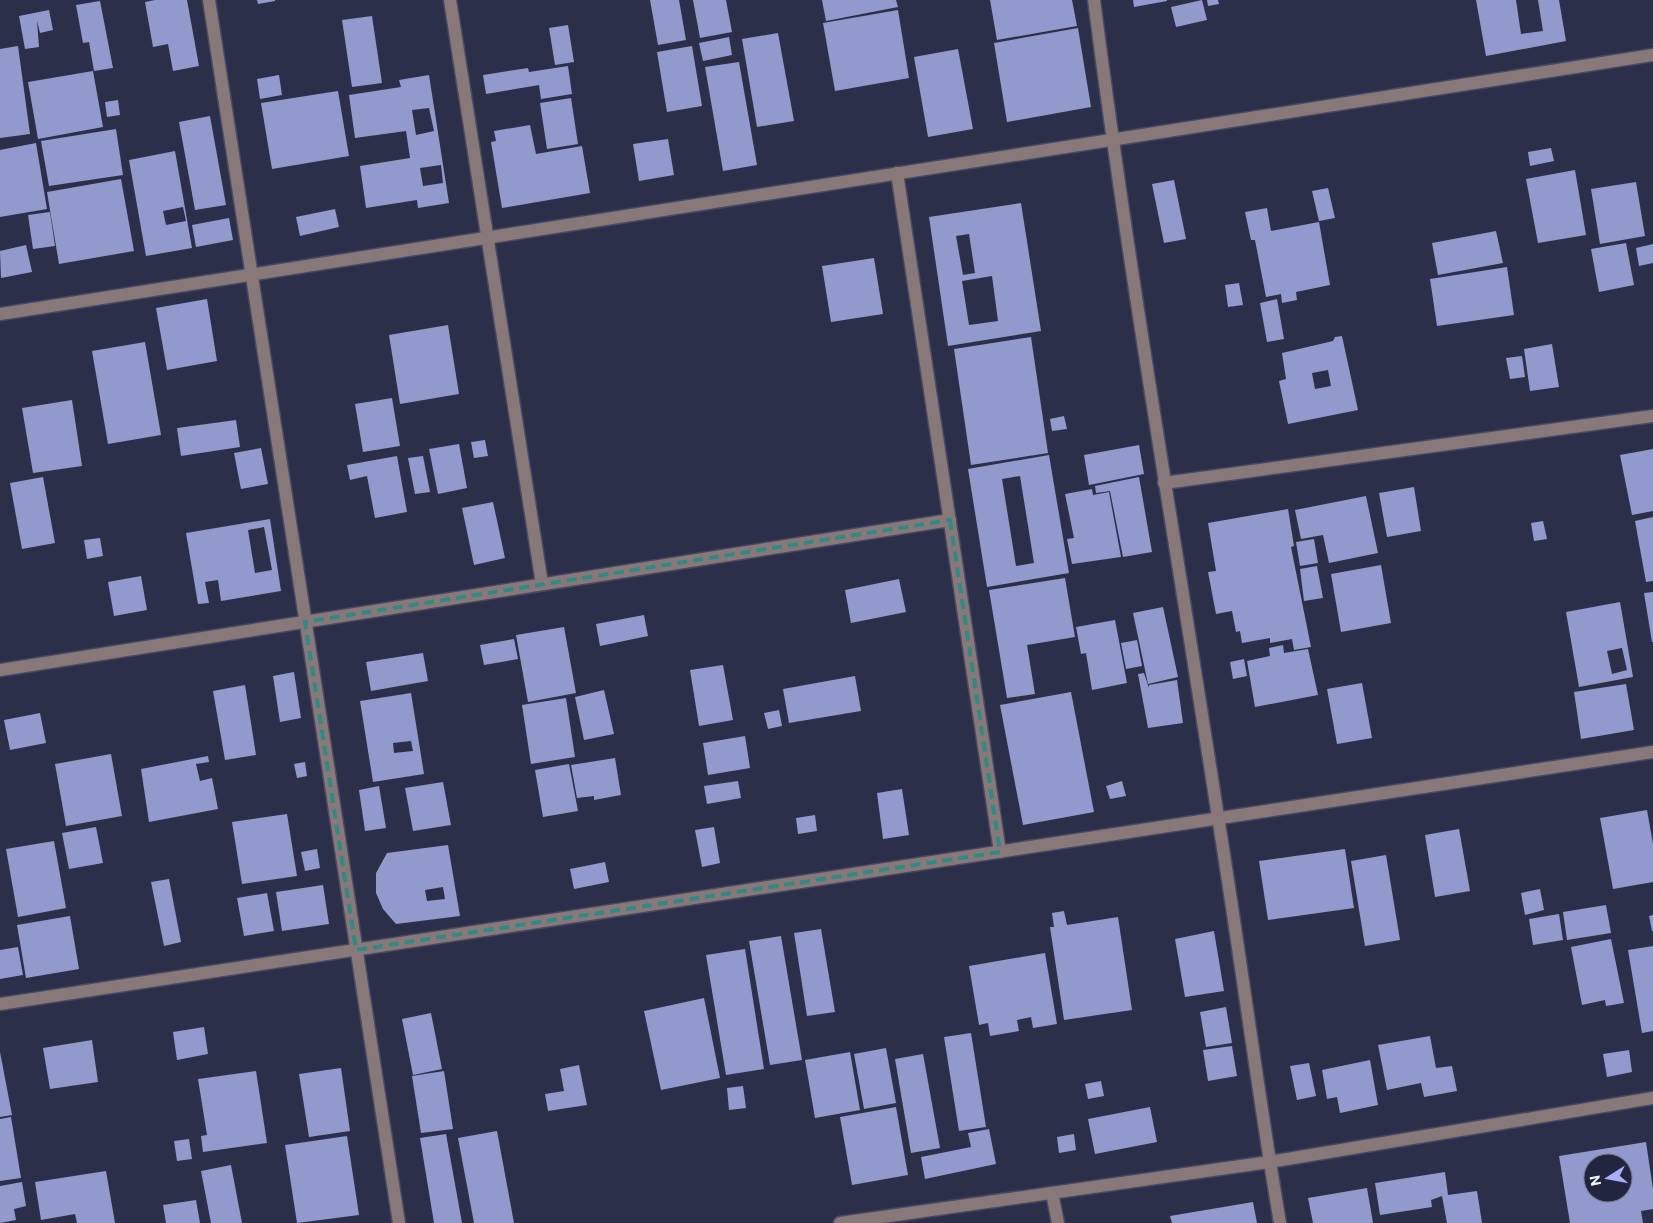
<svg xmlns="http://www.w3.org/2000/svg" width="1653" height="1223" font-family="Commissioner,sans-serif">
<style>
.building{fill:#9299cc;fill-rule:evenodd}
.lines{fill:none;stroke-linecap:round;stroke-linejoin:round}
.minor-casing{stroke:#484a63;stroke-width:15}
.minor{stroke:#897879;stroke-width:12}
.marked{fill:none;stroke:#318984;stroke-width:4;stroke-dasharray:10 6;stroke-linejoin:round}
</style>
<rect width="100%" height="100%" fill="#2c2f4a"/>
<g class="building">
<path d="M155 0H187L199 66 173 71 168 44 153 47 145 2Z"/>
<path d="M257 0H275V1L258 4Z"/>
<path d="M650 0H679L686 40 658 45Z"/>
<path d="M693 0H726L732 32 700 38Z"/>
<path d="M822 0H896L898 7 826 21Z"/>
<path d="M990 0H1072L1077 26 997 40Z"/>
<path d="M1133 0H1167V1L1134 7Z"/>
<path d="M1202 0 1207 20 1176 27 1171 7Z"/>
<path d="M1207 0H1218L1219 4 1208 6Z"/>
<path d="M1476 0H1516L1521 34 1543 31 1538 0H1559L1566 41 1486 56Z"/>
<path d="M100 1 113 68 94 71 89 42 83 43 76 5Z"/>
<path d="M49 10 53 30 40 33 37 21 39 47 25 49 19 16Z"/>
<path d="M898 10 909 78 835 91 823 23Z"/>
<path d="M372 16 382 83 352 87 342 20Z"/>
<path d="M568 25 574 62 555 65 549 28Z"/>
<path d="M1078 28 1091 107 1007 122 994 43Z"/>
<path d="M778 33 794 121 757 127 742 39Z"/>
<path d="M729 37 732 55 703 61 699 43Z"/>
<path d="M18 46 30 134 0 138V49Z"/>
<path d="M692 46 702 106 667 112 657 52Z"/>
<path d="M958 49 973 129 928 137 914 57Z"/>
<path d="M739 62 757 165 723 171 705 67Z"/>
<path d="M568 66 572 94 541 99 539 85 486 94 483 75 528 68 529 72Z"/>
<path d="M93 71 103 127 38 139 28 82Z"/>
<path d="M279 75 282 95 260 99 257 79Z"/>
<path d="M429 75 449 203 418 208 417 200 366 208 360 166 410 158 406 131 355 138 349 95 401 87 399 80ZM429 108 434 131 416 135 412 110ZM441 165 443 183 423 186 420 168Z"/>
<path d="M338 91 349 156 272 169 261 103Z"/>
<path d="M571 98 578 144 547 149 540 103Z"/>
<path d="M118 100 120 115 107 117 105 102Z"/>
<path d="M210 116 226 205 195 210 179 122Z"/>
<path d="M530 125 536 154 582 146 590 193 502 208 491 142 496 141 494 131Z"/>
<path d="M116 129 123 175 49 186 41 141Z"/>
<path d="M668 139 674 175 639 181 633 144Z"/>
<path d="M36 143 47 209 0 217V150Z"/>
<path d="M1551 148 1554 161 1530 166 1528 152Z"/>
<path d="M175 151 192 248 146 256 129 160ZM183 207 186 221 166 225 163 211Z"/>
<path d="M1575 170 1586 235 1538 243 1526 179Z"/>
<path d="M121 179 134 251 59 264 47 192Z"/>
<path d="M1174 180 1186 239 1164 243 1152 184Z"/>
<path d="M1636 182 1645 236 1600 244 1591 189Z"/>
<path d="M1328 188 1335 218 1319 221 1312 191Z"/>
<path d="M1021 203 1041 331 948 346 929 217ZM969 234 975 273 963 275 956 236ZM992 276 998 321 969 325 962 281Z"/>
<path d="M1267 208 1271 231 1319 222 1330 285 1296 292 1297 300 1282 303 1281 294 1266 297 1255 240H1251L1245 212Z"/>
<path d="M335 209 339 227 300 236 296 217Z"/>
<path d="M50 212 55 246 33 249 28 215Z"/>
<path d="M229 218 233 240 196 247 192 225Z"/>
<path d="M1496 231 1503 263 1438 275 1432 243Z"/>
<path d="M1626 243 1634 285 1599 292 1591 249Z"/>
<path d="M1653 244V263L1639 266 1636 248Z"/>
<path d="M26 245 32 272 1 278 0 251Z"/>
<path d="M874 258 883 314 831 322 822 266Z"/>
<path d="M1507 267 1514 315 1437 326 1430 279Z"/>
<path d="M1239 283 1243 305 1228 307 1225 285Z"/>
<path d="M207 299 217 361 167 370 156 308Z"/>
<path d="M1277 299 1284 339 1267 342 1260 303Z"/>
<path d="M448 325 459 394 400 404 389 335Z"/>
<path d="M1342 336 1358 410 1288 424 1279 381 1286 379 1282 353 1333 341 1335 337ZM1328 370 1331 386 1315 389 1312 373Z"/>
<path d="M1031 337 1048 453 971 465 954 349Z"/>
<path d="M145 342 161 435 108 444 92 351Z"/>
<path d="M1552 344 1559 387 1530 391 1524 349Z"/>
<path d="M1522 356 1525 377 1510 379 1506 358Z"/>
<path d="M392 398 400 446 363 452 355 404Z"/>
<path d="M72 400 82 466 33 473 22 408Z"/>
<path d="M1064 416 1067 429 1052 431 1050 419Z"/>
<path d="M236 420 240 447 181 456 177 428Z"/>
<path d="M485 440 488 456 474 458 471 442Z"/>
<path d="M459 444 467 488 438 494 429 449Z"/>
<path d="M1139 445 1144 474 1089 485 1084 455Z"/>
<path d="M261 448 268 484 241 489 234 453Z"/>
<path d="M1653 449V511L1632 515 1620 455Z"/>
<path d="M1049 455 1069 573 987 587 968 469ZM1020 476 1034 563 1016 566 1002 479Z"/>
<path d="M397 456 407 512 375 518 367 476 350 480 347 465Z"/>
<path d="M423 456 430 492 415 494 408 458Z"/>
<path d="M43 477 55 543 22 549 10 483Z"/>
<path d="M1139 477 1152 552 1123 557 1110 491 1096 493 1095 486Z"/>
<path d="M1414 487 1421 531 1387 537 1379 493Z"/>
<path d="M1092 489 1093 495 1109 492 1121 557 1072 564 1067 539 1074 538 1065 494Z"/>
<path d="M1366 496 1378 553 1329 563 1323 535 1301 539 1295 510Z"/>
<path d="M493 502 505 558 474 565 462 508Z"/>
<path d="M1288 509 1294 546 1291 547 1311 647 1294 650 1292 639 1270 643V638L1242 643 1240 631 1236 632 1232 611 1216 614 1208 572 1216 571 1208 523Z"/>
<path d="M1653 517V581L1646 582 1635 521Z"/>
<path d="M270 519 281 591 221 601 218 580 205 582 209 603 198 604 186 533ZM264 527 272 570 255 573 248 530Z"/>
<path d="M1543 521 1547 539 1534 541 1531 523Z"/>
<path d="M100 538 103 556 87 559 84 540Z"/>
<path d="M1314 539 1318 563 1300 566 1296 542Z"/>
<path d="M1381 565 1391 623 1341 632 1331 574Z"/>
<path d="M1317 566 1323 598 1304 601 1300 569Z"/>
<path d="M141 576 147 610 114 616 108 582Z"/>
<path d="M1065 578 1075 637 1027 645 1035 694 1007 698 989 590Z"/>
<path d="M899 579 906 612 851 623 845 590Z"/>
<path d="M1653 592V642H1652L1644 593Z"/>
<path d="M1620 602 1633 677 1579 687 1566 612ZM1622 648 1627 670 1612 674 1607 651Z"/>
<path d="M1163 607 1178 677 1148 684 1133 613Z"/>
<path d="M644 615 648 636 600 646 596 624Z"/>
<path d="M1115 620 1127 683 1092 690 1086 653 1081 654 1076 627Z"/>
<path d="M564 627 576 693 528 702 516 635Z"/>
<path d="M514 639 518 659 484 665 480 645Z"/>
<path d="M1137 640 1142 666 1126 669 1121 643Z"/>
<path d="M1283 645 1284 653 1308 649 1318 695 1255 707 1247 661 1270 656 1269 648Z"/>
<path d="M423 653 428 681 371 691 366 662Z"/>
<path d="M1244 659 1247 676 1233 679 1230 662Z"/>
<path d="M723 665 733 720 699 726 690 670Z"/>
<path d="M294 672 301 718 280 722 273 676Z"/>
<path d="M1144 673 1149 688V685L1177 680 1183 723 1148 728 1138 674Z"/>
<path d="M855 676 861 711 789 723 783 689Z"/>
<path d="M1362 683 1372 738 1337 744 1327 689Z"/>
<path d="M1626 684 1634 730 1581 739 1574 692Z"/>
<path d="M245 685 256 755 225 760 213 691Z"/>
<path d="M604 690 614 734 584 740 575 697Z"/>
<path d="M1071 692 1094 812 1023 825 1000 705Z"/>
<path d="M411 693 424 774 373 782 360 701ZM411 741 413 751 394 753 393 743Z"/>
<path d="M566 698 575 757 531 764 522 705Z"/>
<path d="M779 710 782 726 768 729 764 713Z"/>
<path d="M40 713 46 743 10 750 4 720Z"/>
<path d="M745 736 750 768 708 775 703 743Z"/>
<path d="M111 754 122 816 66 826 55 764Z"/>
<path d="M208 756 209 762 196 764 200 781 212 778 218 809 149 822 141 769Z"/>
<path d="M615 758 621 795 594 800V796L577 798 571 765Z"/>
<path d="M305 762 307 776 297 778 294 764Z"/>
<path d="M569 764 578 811 543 817 535 770Z"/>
<path d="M738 781 741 798 707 804 704 786Z"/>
<path d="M1122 781 1126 796 1110 799 1106 786Z"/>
<path d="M443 782 451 825 413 831 405 788Z"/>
<path d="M379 786 386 828 365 831 359 790Z"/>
<path d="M902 789 909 835 883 839 877 793Z"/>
<path d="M1647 810 1653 844V882L1613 889 1600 818Z"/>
<path d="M287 814 297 876 242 884 232 822Z"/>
<path d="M815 815 817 831 798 834 796 818Z"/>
<path d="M96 827 103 863 69 869 62 833Z"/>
<path d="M714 827 720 863 702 867 695 830Z"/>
<path d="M1459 829 1470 891 1435 897 1425 835Z"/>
<path d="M54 841 66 908 18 917 6 849Z"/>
<path d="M448 845 460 916 396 924 383 909 376 893V873L387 853ZM443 887 445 899 427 901 425 890Z"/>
<path d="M317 849 320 868 305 871 301 852Z"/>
<path d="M1345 849 1354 908 1268 920 1259 861Z"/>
<path d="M1386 855 1400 940 1365 946 1351 861Z"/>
<path d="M605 862 609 882 574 889 570 869Z"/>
<path d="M169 879 181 942 164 946 151 882Z"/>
<path d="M323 885 329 924 282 931 276 892Z"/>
<path d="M1540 889 1544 910 1525 915 1521 893Z"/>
<path d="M267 893 274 931 244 936 237 898Z"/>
<path d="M1606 905 1611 933 1567 940 1563 912Z"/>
<path d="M1064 911 1067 925 1118 917 1132 1010 1064 1020 1050 927H1054L1052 913Z"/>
<path d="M1559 914 1563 940 1533 945 1529 919Z"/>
<path d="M1653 915V931H1652L1649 916Z"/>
<path d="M70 916 79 969 26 978 17 925Z"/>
<path d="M821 929 835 1012 807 1016 794 933Z"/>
<path d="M1214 931 1224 991 1185 997 1175 939Z"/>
<path d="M781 936 802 1060 770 1065 749 941Z"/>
<path d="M1611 939 1624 1003 1606 1006 1605 1000 1582 1005 1571 947Z"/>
<path d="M1653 946V1031L1642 1033 1628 950Z"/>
<path d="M18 947 23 975 0 979V950Z"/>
<path d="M745 949 764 1069 726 1075 706 955Z"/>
<path d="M1045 953 1057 1024 1033 1028 1031 1017 1017 1020 1019 1031 990 1036 988 1023 979 1025 969 966Z"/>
<path d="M704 998 720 1078 661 1090 644 1011Z"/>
<path d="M1226 1007 1232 1043 1206 1047 1200 1012Z"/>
<path d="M431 1013 442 1069 413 1075 402 1019Z"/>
<path d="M204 1027 208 1054 177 1060 173 1032Z"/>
<path d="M971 1033 986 1127 959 1131 944 1037Z"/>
<path d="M1430 1036 1436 1068 1452 1066 1457 1091 1424 1097 1421 1083 1387 1090 1378 1045Z"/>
<path d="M92 1040 98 1082 50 1089 43 1048Z"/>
<path d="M1232 1046 1237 1076 1208 1081 1203 1050Z"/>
<path d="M886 1048 896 1103 864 1109 854 1054Z"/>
<path d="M1629 1050 1632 1072 1607 1077 1603 1054Z"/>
<path d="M0 1052 12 1115 0 1117Z"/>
<path d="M850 1052 860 1110 815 1118 805 1060Z"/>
<path d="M923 1054 940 1148 911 1153 895 1059Z"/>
<path d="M1370 1060 1378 1105 1340 1113 1337 1097 1327 1099 1322 1070Z"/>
<path d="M1309 1063 1316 1096 1297 1100 1290 1066Z"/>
<path d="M579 1065 587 1105 548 1111 545 1094 564 1091 560 1069Z"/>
<path d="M341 1068 350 1131 309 1137 299 1074Z"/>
<path d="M256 1071 267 1143 203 1152 201 1136 207 1135 198 1079Z"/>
<path d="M444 1071 453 1129 421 1133 412 1076Z"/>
<path d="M1101 1081 1104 1096 1088 1099 1085 1084Z"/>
<path d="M743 1086 746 1108 729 1110 727 1088Z"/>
<path d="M896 1107 908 1175 852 1185 840 1117Z"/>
<path d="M1150 1107 1157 1142 1095 1154 1088 1119Z"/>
<path d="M11 1117 21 1178 0 1181V1119Z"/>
<path d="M989 1129 996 1164 925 1179 921 1157 971 1147 968 1133Z"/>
<path d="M497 1131 514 1223H474L458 1138Z"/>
<path d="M446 1134 462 1223H434L420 1138Z"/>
<path d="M1074 1134 1076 1150 1059 1153 1057 1137Z"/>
<path d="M347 1136 359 1215 297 1223 285 1145Z"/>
<path d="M189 1139 192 1159 177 1161 174 1141Z"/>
<path d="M1646 1142 1653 1189V1209L1641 1211 1643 1223H1570L1559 1156ZM1593 1163H1623V1193H1593Z"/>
<path d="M231 1165 242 1223H211L201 1171Z"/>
<path d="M106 1171 115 1223H77L75 1214 41 1220 35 1182Z"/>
<path d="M1445 1172 1448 1195 1477 1191 1482 1223H1447L1442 1196 1431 1200 1432 1207 1380 1215 1375 1183Z"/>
<path d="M22 1182 26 1206 14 1209 16 1220 0 1223V1186Z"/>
<path d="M1367 1188 1373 1223H1313L1308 1198Z"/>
<path d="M196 1200 200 1223H166L163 1205Z"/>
<path d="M1253 1202 1257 1223H1172L1170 1216Z"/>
</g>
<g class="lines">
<g class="minor-casing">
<g id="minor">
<path d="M209 0 399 1223"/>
<path d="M450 0 542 584"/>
<path d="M1094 0C1129 273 1176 545 1218 817 1240 952 1257 1088 1280 1223"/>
<path d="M897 173 1000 852"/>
<path d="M0 314 1653 55"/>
<path d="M1164 483 1653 416"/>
<path d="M0 670 950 520"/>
<path d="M0 1004 1653 752"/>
<path d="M1052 1193 1058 1223"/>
<path d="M840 1223 1269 1162 1653 1098"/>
</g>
</g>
<use href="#minor" class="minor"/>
</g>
<path class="marked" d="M950 520 1000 852 356 950 305 622Z"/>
<g transform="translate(1608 1178) rotate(259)"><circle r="24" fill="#22253f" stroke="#75778b"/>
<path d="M0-4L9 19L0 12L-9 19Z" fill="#abaffb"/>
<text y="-8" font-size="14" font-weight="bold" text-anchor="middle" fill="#f1f3fe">N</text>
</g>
</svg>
